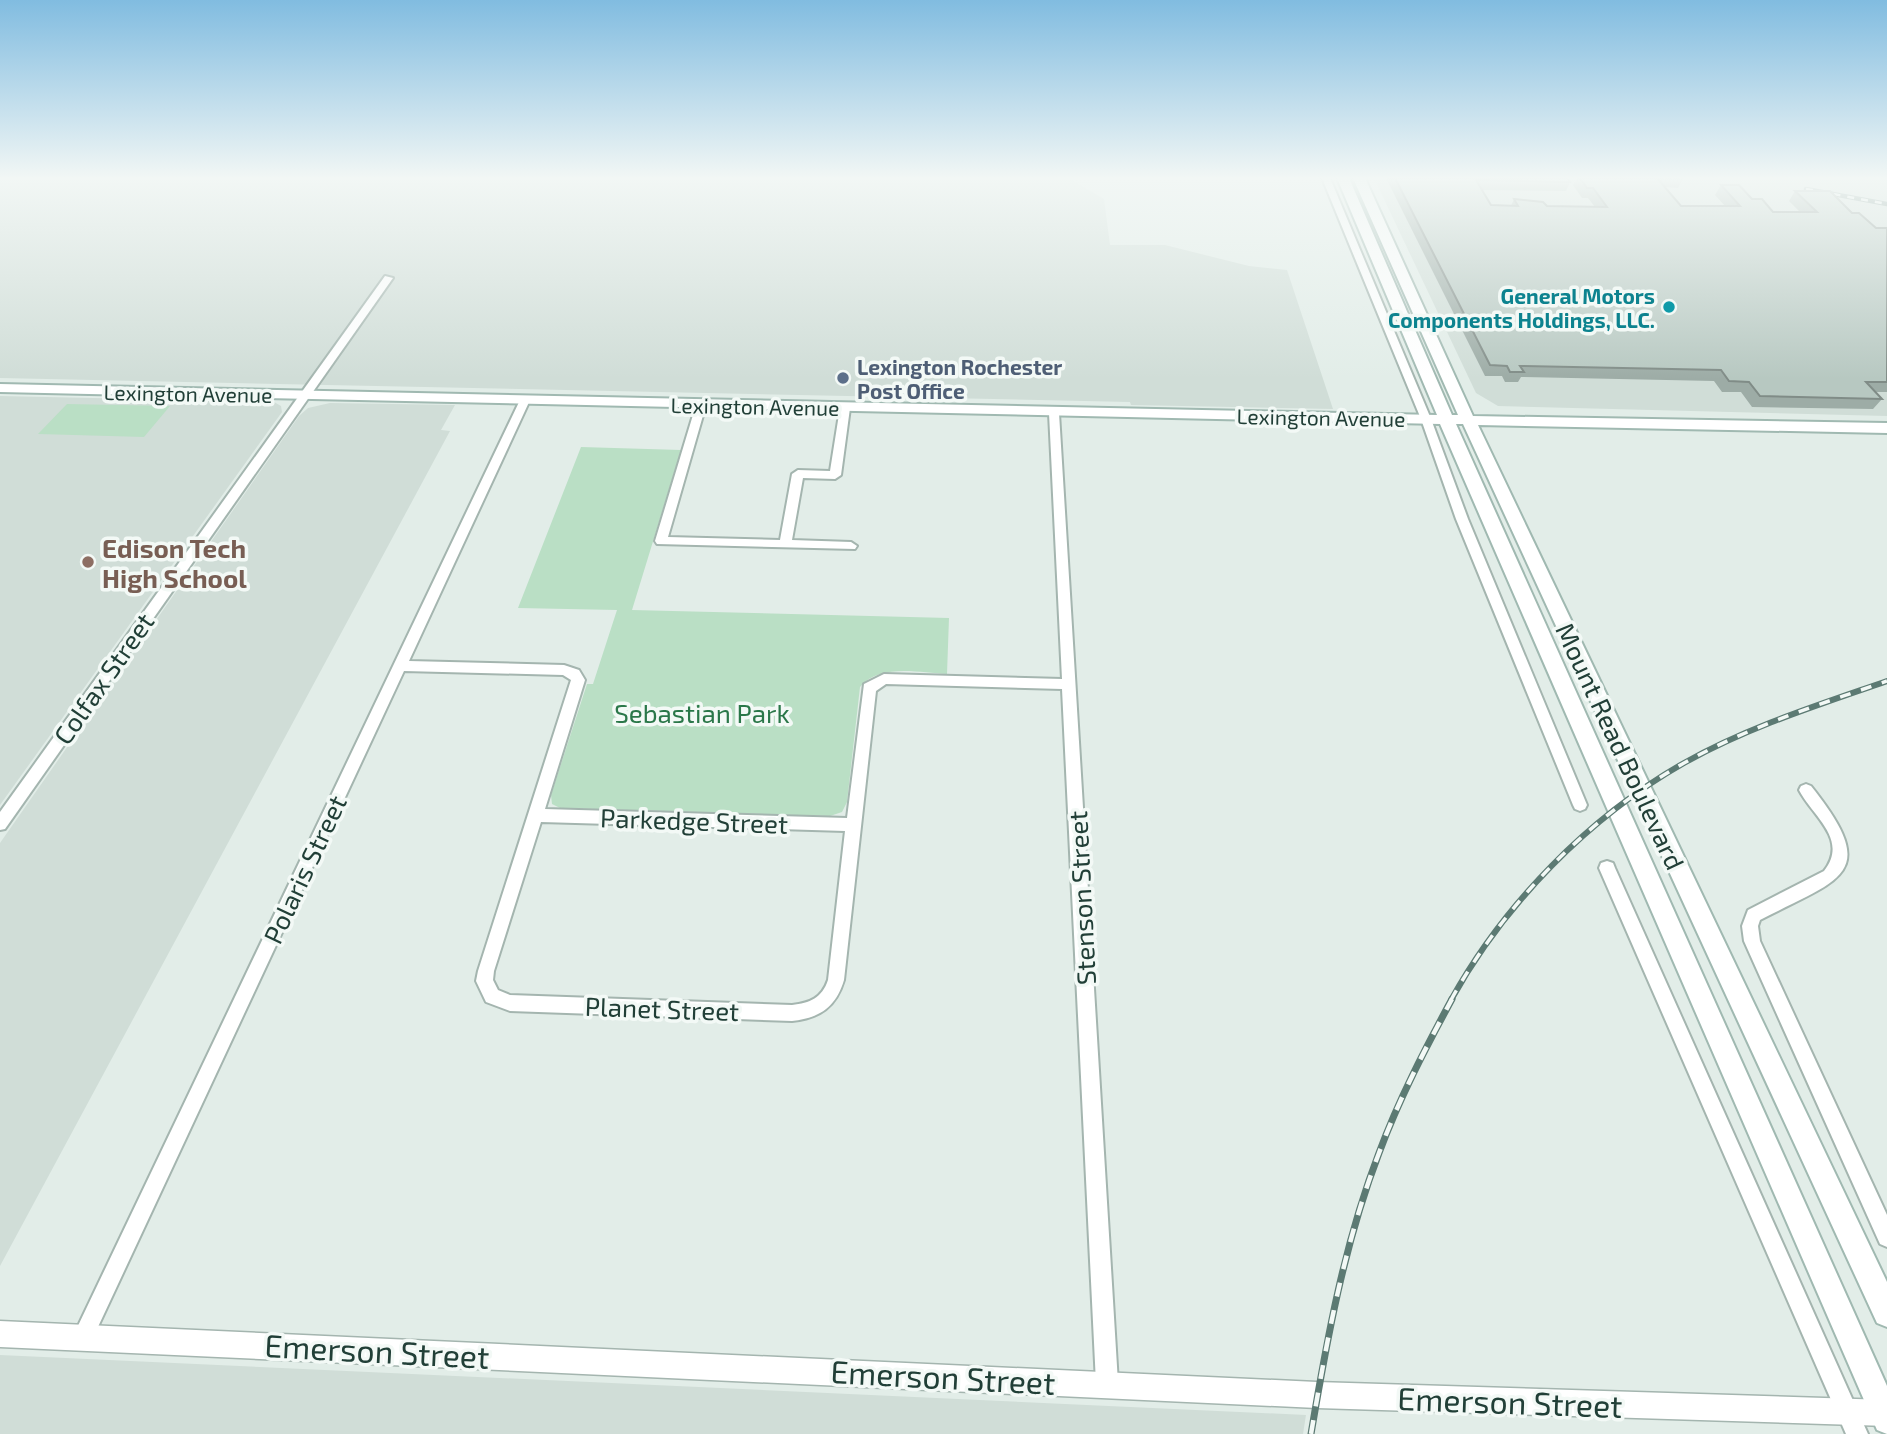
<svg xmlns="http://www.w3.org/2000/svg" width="1887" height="1434" font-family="'Exo 2',sans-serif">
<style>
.built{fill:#d0ddd7}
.green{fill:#badfc5}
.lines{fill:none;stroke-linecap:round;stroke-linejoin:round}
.minor-casing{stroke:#a4b5af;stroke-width:4}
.tertiary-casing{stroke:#a4b5af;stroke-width:3}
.secondary-casing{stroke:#a0b9b1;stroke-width:4}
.minor{fill:#fff;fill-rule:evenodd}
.tertiary{fill:#fff;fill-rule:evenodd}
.secondary{fill:#fff;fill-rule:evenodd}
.rail-far2-casing{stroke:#5c7a73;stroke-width:4.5}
.rail-far1-casing{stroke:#5c7a73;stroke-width:6}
.rail-casing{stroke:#5c7a73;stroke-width:7}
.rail-far2{stroke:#f3f9f6;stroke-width:2.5;stroke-dasharray:7;stroke-linecap:butt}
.rail-far1{stroke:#f3f9f6;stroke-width:3.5;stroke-dasharray:11;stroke-linecap:butt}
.rail{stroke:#f3f9f6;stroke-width:4.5;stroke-dasharray:14;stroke-linecap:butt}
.wall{fill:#9daca6}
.building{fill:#b7c8c1;stroke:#808c87;stroke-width:2}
.culture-dot{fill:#0f9aa8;stroke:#f3f9f6;stroke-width:2.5}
.service-dot{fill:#5c6f8a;stroke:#f3f9f6;stroke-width:2.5}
.education-dot{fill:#8d6e63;stroke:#f3f9f6;stroke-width:2.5}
.labels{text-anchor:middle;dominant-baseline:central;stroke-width:7;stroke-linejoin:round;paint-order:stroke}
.far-culture-label{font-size:21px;font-weight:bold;fill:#0d838f;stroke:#f3f9f6;text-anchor:end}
.far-service-label{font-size:21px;font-weight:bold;fill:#4e5e75;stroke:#f3f9f6;text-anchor:start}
.far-street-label{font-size:21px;fill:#213f37;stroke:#f3f9f6}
.education-label{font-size:26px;font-weight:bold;fill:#785e54;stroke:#f3f9f6;text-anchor:start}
.street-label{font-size:26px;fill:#213f37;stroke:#f3f9f6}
.park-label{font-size:26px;fill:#2a7749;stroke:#f3f9f6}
.near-street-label{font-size:32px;fill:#213f37;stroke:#f3f9f6}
</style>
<rect width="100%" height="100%" fill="#e2ede8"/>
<g class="built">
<path d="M0 178H1068L1104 199 1110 245H1165L1249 266 1287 270 1333 409 1131 405 1130 402 0 378Z"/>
<path d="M1374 178H1887V416L1498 406 1476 393Z"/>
<path d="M0 396 274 402 281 406 282 412 0 805Z"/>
<path d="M330 403 455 405 441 430 450 431 0 1266V843L299 416 308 408Z"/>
<path d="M0 1355 1306 1415 1303 1434H0Z"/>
</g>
<g class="green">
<path d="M67 404 170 406 144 437 38 434Z"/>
<path d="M581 447 681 450 632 610 949 618 947 674C920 673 880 663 860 687L847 802 842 812 830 816 560 808 552 804 551 795 587 684H593L617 610 518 608Z"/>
</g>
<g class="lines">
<g class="minor-casing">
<g id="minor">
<path d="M1322 178H1330L1431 419 1468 519 1587 805 1585 809 1580 811 1575 809 1573 805 1456 519 1421 419Z"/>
<path d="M385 276 393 278 5 829 0 830V812Z"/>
<path d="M525 397 530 400 409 661 564 665 579 670 585 680 545 809 847 818 864 684 884 674 1062 679 1049 413 1054 410 1059 413 1118 1383 1114 1390 1107 1394 1100 1390 1096 1383 1062 689 886 684 876 691 844 980C836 1007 820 1018 792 1021L510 1011 486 1002 476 981 478 971 571 680 563 675 404 671 90 1344 83 1347 76 1344 73 1337 76 1330 520 400ZM541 822 845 831 828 980C822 998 810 1003 792 1005L510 995 498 990 493 980 494 971Z"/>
<path d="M701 402 706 405 668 537 780 540 792 474 798 470 830 471 840 408 845 405 850 408 841 475 835 479 803 478 792 540 851 542 857 546 855 549 657 544 655 541 696 405Z"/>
<path d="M1806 784 1811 786C1882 875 1841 878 1760 920L1758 926 1760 941 1887 1215V1247L1880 1244 1744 941 1742 926 1748 910 1824 871C1849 839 1813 817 1799 790L1801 786Z"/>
<path d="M1607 861 1613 863 1615 868 1868 1434H1846L1599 868 1601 863Z"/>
</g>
</g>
<g class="tertiary-casing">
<path id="tertiary" d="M0 1321 1317 1382 1887 1400V1426L1317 1408 0 1347Z"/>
</g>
<g class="secondary-casing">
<path id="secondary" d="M1337 178H1349L1452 415H1458L1353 178H1365L1473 416 1887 423V433L1478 425 1887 1282V1327L1877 1323 1463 424H1456L1887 1386V1434L1877 1430 1440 424 0 392V384L1437 415Z"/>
</g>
<use href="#minor" class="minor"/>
<use href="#tertiary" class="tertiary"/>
<use href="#secondary" class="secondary"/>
<g class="rail-far2-casing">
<path id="rail-far2" d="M1806 189 1887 204"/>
</g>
<g class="rail-far1-casing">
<path id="rail-far1" d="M1451 1000C1504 904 1589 817 1684 763 1748 727 1818 705 1887 681"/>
</g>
<g class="rail-casing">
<path id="rail" d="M1311 1434C1327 1339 1344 1244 1379 1153 1399 1099 1425 1049 1452 999"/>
</g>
<use href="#rail-far2" class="rail-far2"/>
<use href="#rail-far1" class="rail-far1"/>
<use href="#rail" class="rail"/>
</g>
<path class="wall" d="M1386 178H1567L1570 182 1566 191 1482 190 1491 205 1511 206 1514 199 1547 206 1595 207 1588 198H1582L1573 185 1577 178H1683L1678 188 1665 187 1681 206H1725L1715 195 1721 185 1752 199 1773 212H1800L1789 201 1795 191 1852 213 1876 228H1887V392H1876L1882 399 1873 409 1752 407 1741 392H1722L1714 381 1521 377 1518 382H1505L1502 376H1485Z"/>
<path class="building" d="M1395 178H1567L1570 182 1476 180 1491 205 1518 206 1514 199 1543 202 1547 206 1607 207 1593 188H1587L1580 178H1657L1681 206H1740L1721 185H1739L1752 199H1762L1773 212H1817L1795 191H1830L1852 213H1859L1876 228H1887V382H1866L1882 399 1760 396 1749 382 1729 381 1721 370 1520 366 1524 372H1510L1507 366 1490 365Z"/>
<linearGradient id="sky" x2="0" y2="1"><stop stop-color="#81bce0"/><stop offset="0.47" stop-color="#f2f7f5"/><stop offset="1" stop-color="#f2f7f5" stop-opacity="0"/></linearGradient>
<rect width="1887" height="379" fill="url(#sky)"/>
<circle class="culture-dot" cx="1669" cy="307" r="7"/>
<circle class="service-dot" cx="843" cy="378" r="7"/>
<circle class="education-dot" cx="88" cy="562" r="7"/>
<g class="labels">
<g class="far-culture-label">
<text x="1655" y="295">General Motors<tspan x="1655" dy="24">Components Holdings, LLC.</tspan></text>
</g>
<g class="far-service-label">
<text x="857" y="366">Lexington Rochester<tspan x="857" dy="24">Post Office</tspan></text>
</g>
<g class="far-street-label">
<text transform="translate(188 393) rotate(1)">Lexington Avenue</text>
<text transform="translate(755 406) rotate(1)">Lexington Avenue</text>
<text transform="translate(1321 417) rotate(1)">Lexington Avenue</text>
</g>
<g class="education-label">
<text x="102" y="547">Edison Tech<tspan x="102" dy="30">High School</tspan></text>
</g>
<g class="street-label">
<text transform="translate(103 678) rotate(-55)">Colfax Street</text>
<text transform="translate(1621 746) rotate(65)">Mount Read Boulevard</text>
<text transform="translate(694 820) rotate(2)">Parkedge Street</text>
<text transform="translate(304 869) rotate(-65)">Polaris Street</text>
<text transform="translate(1081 898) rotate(-93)">Stenson Street</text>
<text transform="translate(662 1008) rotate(2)">Planet Street</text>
</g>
<g class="park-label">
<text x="702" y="712">Sebastian Park</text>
</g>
<g class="near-street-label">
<text transform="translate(377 1350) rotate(3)">Emerson Street</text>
<text transform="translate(943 1376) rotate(3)">Emerson Street</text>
<text transform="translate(1510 1401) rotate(2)">Emerson Street</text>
</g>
</g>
</svg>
